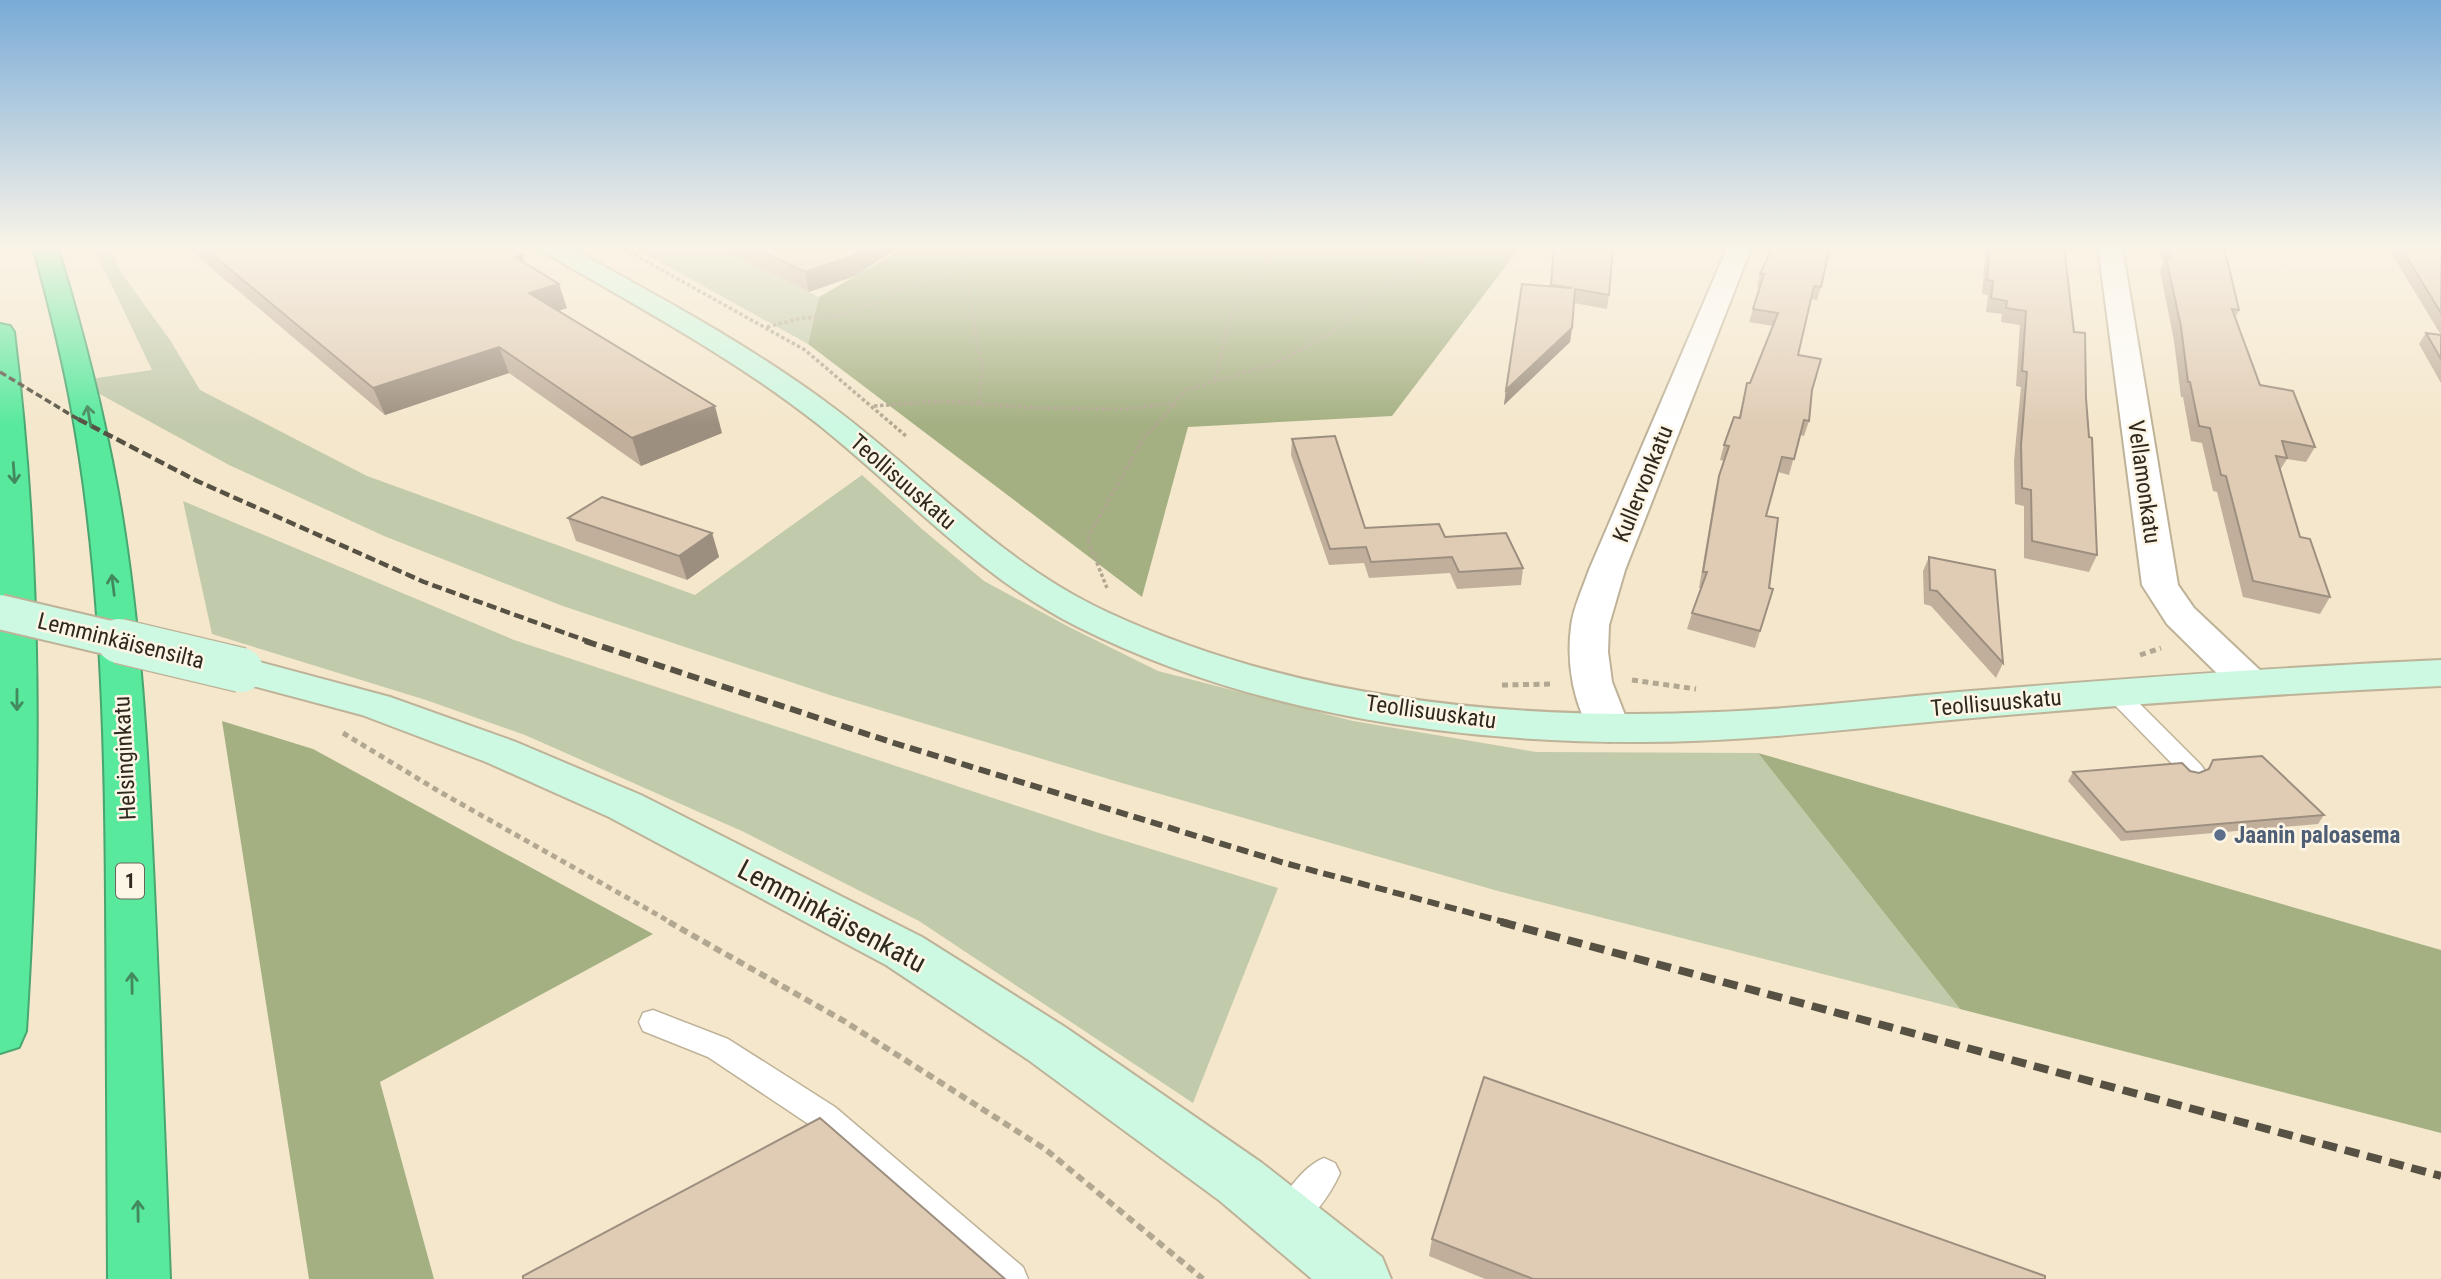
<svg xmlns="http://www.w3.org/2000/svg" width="2441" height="1279" font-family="'Roboto Condensed',sans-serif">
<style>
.green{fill:#c2caac}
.forest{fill:#a4b082}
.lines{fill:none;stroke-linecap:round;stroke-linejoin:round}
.lane-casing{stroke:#beb298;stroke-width:3}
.street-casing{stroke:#beb298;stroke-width:4}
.secondary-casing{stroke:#beb298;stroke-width:4}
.highway-casing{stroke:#49a671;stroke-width:4}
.path-far2{stroke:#b2a892;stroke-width:3.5;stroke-dasharray:3.5 2.5;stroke-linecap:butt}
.path-far1{stroke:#b2a892;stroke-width:5;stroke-dasharray:6 4.5;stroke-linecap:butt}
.path{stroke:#b2a892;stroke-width:6;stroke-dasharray:8 5;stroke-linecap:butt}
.lane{fill:#fff;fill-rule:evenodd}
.street{fill:#fff;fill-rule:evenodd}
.secondary{fill:#cdf8e2;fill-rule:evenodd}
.highway{fill:#58e99d;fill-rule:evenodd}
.rail-far3{stroke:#575143;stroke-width:3.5;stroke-dasharray:7 3.5;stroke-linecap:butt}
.rail-far2{stroke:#575143;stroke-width:4.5;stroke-dasharray:10 4.5;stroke-linecap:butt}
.rail-far1{stroke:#575143;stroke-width:6;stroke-dasharray:12 6;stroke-linecap:butt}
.rail{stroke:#575143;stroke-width:8;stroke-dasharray:15 8;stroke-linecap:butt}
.secondary-bridge-far1-casing{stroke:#beb298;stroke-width:38;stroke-linecap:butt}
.secondary-bridge-casing{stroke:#beb298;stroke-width:47;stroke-linecap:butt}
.secondary-bridge-far1{stroke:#cdf8e2;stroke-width:34}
.secondary-bridge{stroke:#cdf8e2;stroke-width:44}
.wall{fill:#c1af9c}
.shaded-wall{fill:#9d8f7f}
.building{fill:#e0ccb5;stroke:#9d8f7f;stroke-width:2}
.oneway{stroke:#43895e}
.service-dot{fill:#5c6f8a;stroke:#fdf5e5;stroke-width:2.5}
.labels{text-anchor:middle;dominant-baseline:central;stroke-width:5;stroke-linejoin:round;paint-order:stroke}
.shield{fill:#fdf5e5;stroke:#6c665a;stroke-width:2}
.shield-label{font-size:21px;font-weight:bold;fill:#2e291f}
.street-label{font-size:23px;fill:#2e291f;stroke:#fdf5e5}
.service-label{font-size:23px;font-weight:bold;fill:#4e5e75;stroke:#fdf5e5;text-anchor:start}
.near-street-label{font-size:28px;fill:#2e291f;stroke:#fdf5e5}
</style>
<rect width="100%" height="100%" fill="#f4e7cc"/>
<g class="green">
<path d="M93 246H109L120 271 170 340 200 390 367 476 695 595 862 475 922 529 984 581 1069 627 1158 671 1353 721 1536 752 1758 753 1960 1009 1498 891 1122 783 833 696 679 645 560 605 384 536 229 465 76 381 152 370Z"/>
<path d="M631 246H716L819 297 808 344Z"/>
<path d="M183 501 514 640 1099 833 1278 888 1193 1103 919 921 744 832 525 735 426 700 212 634Z"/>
</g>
<g class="forest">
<path d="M907 246H1521L1392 416 1188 427 1142 597 808 344 819 297Z"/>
<path d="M222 721 313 749 653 934 380 1082 434 1279H309Z"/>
<path d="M1758 753 2441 950V1133L1960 1009Z"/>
</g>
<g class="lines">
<g class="lane-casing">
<g id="lane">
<path d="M2116 686 2124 688 2201 765 2205 771 2201 777 2193 779 2185 777 2108 698 2105 693 2108 688Z"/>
<path d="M653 1010 728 1039 835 1107 1023 1267 1028 1279H986L813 1127 708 1057 643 1031 639 1022 643 1013Z"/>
<path d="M1324 1158 1335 1163 1340 1173C1331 1194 1309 1225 1288 1234L1276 1229 1272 1218C1281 1197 1303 1166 1324 1158Z"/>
</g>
</g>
<g class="street-casing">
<g id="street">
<path d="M1728 246H1752L1625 570 1609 625 1608 652 1612 682 1630 728 1624 738 1609 742 1594 738C1574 706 1566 665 1571 627 1573 608 1583 588 1589 570Z"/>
<path d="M2098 246H2122L2178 585 2194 608 2264 674 2270 683 2264 692 2250 696 2236 692 2167 624 2142 585Z"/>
</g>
</g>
<g class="secondary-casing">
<g id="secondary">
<path d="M538 246H567C658 296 750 345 834 408 925 476 1001 563 1107 612 1296 700 1511 721 1717 712 1798 709 1878 699 1958 692 2119 679 2280 667 2441 660V686C2281 693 2121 705 1961 719 1855 728 1750 742 1644 742 1452 743 1249 713 1076 626 977 576 905 494 819 425 733 357 636 306 542 251Z"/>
<path d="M241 657 390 697 516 742 641 795 922 937 1065 1027 1262 1163 1382 1257 1391 1279H1312L1220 1201 1027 1059 886 965 609 817 486 762 362 715 227 679 221 670 227 661Z"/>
</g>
</g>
<g class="highway-casing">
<g id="highway">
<path d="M33 246H57C82 327 103 409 118 492 141 623 148 756 154 888 160 1018 165 1149 170 1279H108C107 1152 107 1024 106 897 105 735 101 571 72 411 62 355 48 301 33 246Z"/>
<path d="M0 324 10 326 14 332C43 569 41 793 26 1031L19 1047 0 1053Z"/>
</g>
</g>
<g class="path-far2">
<path d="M619 246 805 350 906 436"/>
<path d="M971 246 964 267 982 366 979 404"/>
<path d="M767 327 802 318 835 317 882 301 884 294 964 267"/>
<path d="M1215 379 1233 308 1248 292 1268 260 1263 246"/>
<path d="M874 406 943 401 1035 408 1128 409 1175 403 1185 390 1274 364 1334 331 1375 290 1408 275 1418 263 1444 255 1452 246"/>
<path d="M1107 588 1087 538 1144 438 1175 404"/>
</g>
<g class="path-far1">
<path d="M2140 655 2161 648"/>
<path d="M1632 680 1696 689"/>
<path d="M1502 685 1553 684"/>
<path d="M343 733 440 792 672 923"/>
</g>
<path class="path" d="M669 922 844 1021 1045 1149 1203 1279"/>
<use href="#lane" class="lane"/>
<use href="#street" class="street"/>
<use href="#secondary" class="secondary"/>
<use href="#highway" class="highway"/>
<path class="rail-far3" d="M0 372 81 421"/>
<path class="rail-far2" d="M78 419 197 481 424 582 590 642"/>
<path class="rail-far1" d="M585 641 894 743 1281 862 1508 923"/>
<path class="rail" d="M1501 922 2441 1176"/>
<g class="secondary-bridge-far1-casing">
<path id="secondary-bridge-far1" d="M0 612 127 642"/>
</g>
<g class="secondary-bridge-casing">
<path id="secondary-bridge" d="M119 641 241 670"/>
</g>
<use href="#secondary-bridge-far1" class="secondary-bridge-far1"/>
<use href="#secondary-bridge" class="secondary-bridge"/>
</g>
<g class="wall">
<path d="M185 246H506L522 255 524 262 567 308 559 311 722 433 641 466 509 373 385 415Z"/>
<path d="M716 246H901L855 276 809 292Z"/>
<path d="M1553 246 1609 295 1607 309 1574 303 1570 342 1504 405 1506 390 1550 286Z"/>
<path d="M1986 246H2064L2074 332 2086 398 2097 555 2089 572 2024 558V506L2015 504 2014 461 2021 387 2016 386 2020 325 2001 322 2002 314 1986 312 1988 295 1982 294Z"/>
<path d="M2158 246H2224L2239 310 2235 318 2260 385 2315 447 2306 462 2287 459 2280 470 2300 537 2330 597 2320 614 2243 597 2217 492 2213 491 2202 443 2191 441 2183 397H2181L2174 341 2160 270 2163 264Z"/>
<path d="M2387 246H2441V383L2419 344 2426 333 2441 335Z"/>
<path d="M1760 274 1821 287 1817 300 1811 299 1798 355 1812 390 1809 421 1804 436 1800 435 1789 475 1778 472 1766 516 1769 588 1773 589 1755 648 1687 629 1692 613 1701 588H1699L1715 492 1724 461 1720 460 1724 445 1739 418 1747 383H1750L1773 326 1749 322 1760 287H1757Z"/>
<path d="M1292 439 1365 528 1445 537 1523 568 1521 585 1457 589 1450 573 1369 578 1364 563 1329 565 1291 455Z"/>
<path d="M568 518 712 533 719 557 687 580 576 541Z"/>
<path d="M1929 557 2003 663 1996 678 1931 606 1924 604 1923 571Z"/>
<path d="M2213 760 2324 815 2318 824 2121 841 2068 781 2073 772 2190 771 2199 773 2207 770Z"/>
<path d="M1432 1239 2045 1279H1485L1429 1256Z"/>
</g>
<g class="shaded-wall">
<path d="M869 246H901L855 276 809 292 805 272Z"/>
<path d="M522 255 530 279 515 257Z"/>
<path d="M559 284 567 308 537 318 529 293Z"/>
<path d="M1572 328 1570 342 1504 405 1506 390Z"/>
<path d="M499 347 509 373 385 415 373 388Z"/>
<path d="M715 406 722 433 641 466 632 438Z"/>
<path d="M712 533 719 557 687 580 679 556Z"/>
</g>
<g class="building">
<path d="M202 246H506L522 255 515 257 559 284 529 293 715 406 632 438 499 347 373 388Z"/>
<path d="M751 246H869L852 256 805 272Z"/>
<path d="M1554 246H1613L1609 295 1575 289 1572 328 1506 390 1522 284 1572 288 1551 285Z"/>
<path d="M1773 246H1830L1821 287 1814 286 1798 355 1821 359 1812 390 1809 421 1804 420 1794 459 1782 457 1766 516 1778 518 1769 588 1773 589 1760 631 1692 613 1707 572H1703L1719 476 1729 446 1724 445 1734 417 1740 418 1747 383H1750L1778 313 1753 309 1764 274H1760Z"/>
<path d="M1990 246H2064L2074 332 2085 333 2086 398 2089 437 2092 438 2097 555 2032 541 2031 490 2022 488 2021 445 2027 372 2022 371 2026 311 2006 308 2007 301 1991 298 1993 281 1987 280Z"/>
<path d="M2167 246H2224L2239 310 2232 309 2260 385 2293 391 2315 447 2282 441 2287 458 2276 456 2300 537 2310 539 2330 597 2253 581 2226 476 2221 475 2210 428 2199 426 2190 382H2188L2181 327 2166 257 2171 258Z"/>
<path d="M2400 246H2441V313Z"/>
<path d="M2426 333 2441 335V359Z"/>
<path d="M1335 436 1365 528 1439 524 1445 537 1506 533 1523 568 1459 572 1452 557 1371 562 1366 547 1330 549 1292 439Z"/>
<path d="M602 497 712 533 679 556 568 518Z"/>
<path d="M1929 557 1995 570 2003 663 1937 591 1930 590Z"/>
<path d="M2262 756 2324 815 2126 832 2073 772 2182 763 2190 771 2199 773 2209 769 2213 760Z"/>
<path d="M1484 1077 2045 1276V1279H1533L1432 1239Z"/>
<path d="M820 1118 1005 1279H523V1276Z"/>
</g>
<defs><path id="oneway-shaft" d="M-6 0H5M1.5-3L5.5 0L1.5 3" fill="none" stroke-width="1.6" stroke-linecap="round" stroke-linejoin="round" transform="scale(1.75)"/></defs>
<g class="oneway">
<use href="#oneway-shaft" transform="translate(89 416) rotate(-100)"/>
<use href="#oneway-shaft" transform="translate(14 473) rotate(86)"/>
<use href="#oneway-shaft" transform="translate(113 585) rotate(-97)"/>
<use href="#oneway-shaft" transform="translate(17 700) rotate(90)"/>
<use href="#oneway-shaft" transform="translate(132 983) rotate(-91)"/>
<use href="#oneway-shaft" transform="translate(138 1211) rotate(-91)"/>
</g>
<linearGradient id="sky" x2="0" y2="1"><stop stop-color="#79abd7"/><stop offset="0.58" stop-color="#faf4e8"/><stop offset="1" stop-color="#faf4e8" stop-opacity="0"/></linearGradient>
<rect width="2441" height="425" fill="url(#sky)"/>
<circle class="service-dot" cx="2220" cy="835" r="7"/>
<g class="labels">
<rect class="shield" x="116" y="863.5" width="28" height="35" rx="5"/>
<g class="shield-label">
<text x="130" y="881">1</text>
</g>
<g class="street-label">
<text transform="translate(903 482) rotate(41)">Teollisuuskatu</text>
<text transform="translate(2144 482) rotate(82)">Vellamonkatu</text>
<text transform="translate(1643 484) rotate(-68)">Kullervonkatu</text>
<text transform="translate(121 641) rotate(14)">Lemminkäisensilta</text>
<text transform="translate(1996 703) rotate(-5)">Teollisuuskatu</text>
<text transform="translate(1431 712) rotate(8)">Teollisuuskatu</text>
<text transform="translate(125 758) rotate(-93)">Helsinginkatu</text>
</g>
<g class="service-label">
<text x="2234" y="835">Jaanin paloasema</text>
</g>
<g class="near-street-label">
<text transform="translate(832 916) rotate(28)">Lemminkäisenkatu</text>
</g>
</g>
</svg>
